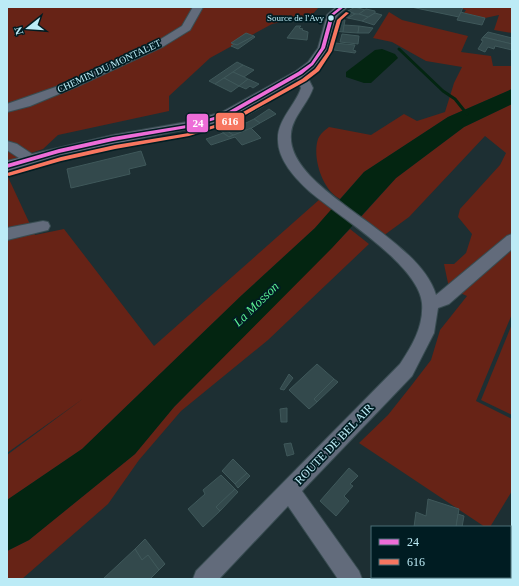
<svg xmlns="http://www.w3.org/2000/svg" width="519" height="586" font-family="Georgia,serif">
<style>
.green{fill:#672316}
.water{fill:#032511}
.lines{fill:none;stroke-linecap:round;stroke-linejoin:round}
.stream{stroke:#032511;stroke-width:3}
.building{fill:#33494c;stroke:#3f585a}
.minor-casing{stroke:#384c51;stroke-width:2}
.minor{fill:#626b7b;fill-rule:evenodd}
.bus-1-casing{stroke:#001c22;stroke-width:3}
.bus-2-casing{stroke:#001c22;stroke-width:3}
.bus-1{fill:#ed6dd8;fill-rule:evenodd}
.bus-2{fill:#f77660;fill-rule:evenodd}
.bus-dot{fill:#bcebf6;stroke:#001c22;stroke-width:1.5}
.labels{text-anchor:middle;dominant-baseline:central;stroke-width:3.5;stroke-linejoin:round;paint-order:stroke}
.far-bus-label{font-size:9px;fill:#bcebf6;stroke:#001c22;text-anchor:end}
.far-street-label{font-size:10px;fill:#bcebf6;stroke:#001c22}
.street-label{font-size:12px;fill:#bcebf6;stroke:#001c22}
.water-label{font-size:13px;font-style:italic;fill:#5bf094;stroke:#001c22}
.line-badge{stroke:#001c22;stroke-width:1.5}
.badge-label{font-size:11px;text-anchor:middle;font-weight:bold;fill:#fff}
</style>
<rect width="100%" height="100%" fill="#1d2f33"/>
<g class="green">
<path d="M7 7H319L311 16 272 24 210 58 169 96V111L58 135 43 149 7 161Z"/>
<path d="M463 7H512V33L494 30 499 15 485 18 464 13 466 10 463 9Z"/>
<path d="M389 12 402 20 468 36 461 52 491 56 493 66H512V89L448 117 364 172 340 199C322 190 312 157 318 139 320 134 325 130 329 127L371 135 404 114 417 121 445 112 454 83 462 67 426 61 392 42 373 38Z"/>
<path d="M512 104V314L476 401 512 419V491L490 527H485L359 443 388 415 411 386 431 360 440 330 467 296 449 288 444 264H454L466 253 472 234 458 217 460 209 500 165 506 153 485 136 409 217 383 236 361 217 396 178 464 127Z"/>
<path d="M8 177 35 235 64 229 154 346 320 199 333 208 315 228 242 295 82 449 7 500V455L84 398 7 453Z"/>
<path d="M350 229 369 244 268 340 181 411 139 460 108 504 22 579H7V551L29 540 135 454 174 407Z"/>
<path d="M512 324V415L481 400Z"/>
</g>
<g class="water">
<path d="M382 49 395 54 398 58 371 83H364L346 77V72L375 50Z"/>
<path d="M512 89V104L464 127 396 178 332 248 174 407 135 454 29 540 7 551V500L82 449 242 295 315 228 364 172 448 117Z"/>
</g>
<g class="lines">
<path class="stream" d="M399 49 443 91 455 99 467 114"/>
</g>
<g class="building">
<path d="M355 7 365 10 358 15 348 11Z"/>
<path d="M411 7H463L459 17Z"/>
<path d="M366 9 375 11V13L368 17 359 14Z"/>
<path d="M348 11 355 14 348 18 341 16Z"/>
<path d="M461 12 464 13 485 18 482 25 457 20Z"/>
<path d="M375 13 382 15 374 25 362 21Z"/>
<path d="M355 14H359L368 17 362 21 348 18Z"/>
<path d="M339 19 345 20 343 32 336 31Z"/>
<path d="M344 25 359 26 358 33 343 32Z"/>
<path d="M296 26H301L299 28 303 29 302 30 308 32 307 40 287 38Z"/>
<path d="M359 26 373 28 369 33H358Z"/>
<path d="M488 32 512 38V44L483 37Z"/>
<path d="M246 33 254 36 237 45 231 43Z"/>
<path d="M342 34 359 36 358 44 340 42Z"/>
<path d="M254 36 255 37 238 49 231 46 234 44 237 45Z"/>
<path d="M483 37 512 44V50L495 46 494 49 488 47 485 52 478 49 483 41 481 40Z"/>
<path d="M335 43 355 45 353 50 356 51 355 53 334 50Z"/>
<path d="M237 62 243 65 215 84 209 81Z"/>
<path d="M243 65 254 70 244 77 233 72Z"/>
<path d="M233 72 244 77 248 79 239 86 224 78Z"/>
<path d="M224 78 239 86 231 92 215 84Z"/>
<path d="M248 79 259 84 253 88 250 86 246 89 239 86Z"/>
<path d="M273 95 276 96 264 106 248 115 243 112Z"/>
<path d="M269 109 276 114 260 123 254 119Z"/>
<path d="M234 117 246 123 254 119 260 123 245 132 233 135 220 126Z"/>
<path d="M220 126 233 135 229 137 216 127Z"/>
<path d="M251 128 261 138 242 145 235 137 211 145 206 139 223 133 229 137Z"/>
<path d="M141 151 146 165 129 169 130 174 71 188 67 169Z"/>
<path d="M317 364 334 379 314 399 317 402 309 409 289 390Z"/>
<path d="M289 374 293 378 284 390 280 389Z"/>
<path d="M334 379 338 382 317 402 314 399Z"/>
<path d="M287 408V422H281L280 409Z"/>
<path d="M291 443 294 454 287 456 284 444Z"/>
<path d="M233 459 247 473 235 484 222 471Z"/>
<path d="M349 468 358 476 350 484 353 486 344 496 349 501 336 516 320 501Z"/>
<path d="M247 473 250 476 238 488 235 484Z"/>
<path d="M221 475 235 489 216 507 220 511 203 527 188 509 205 494 203 490Z"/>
<path d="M235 489 238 492 220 511 216 507Z"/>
<path d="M428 499 459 509 456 527H414L416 512 426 516Z"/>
<path d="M458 514 464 516 462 527H456Z"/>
<path d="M145 539 165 564 159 570 148 555 142 560 135 549Z"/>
<path d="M135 549 142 560 148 555 159 570 150 579H103Z"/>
</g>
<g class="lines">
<g class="minor-casing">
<g id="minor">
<path d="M193 7H203L190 30 164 46 78 86 30 106 7 112V104L70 82 156 42 182 26Z"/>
<path d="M336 7H347C344 11 338 13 336 18 326 43 332 54 306 74L313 88C308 104 292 117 291 134 286 191 418 233 436 295L507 236 512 234V249L449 304 438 308 434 333 412 376 302 491 359 571 362 579H338L288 506 219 579H193L196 571 400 364C412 346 424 326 422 303 418 264 338 216 309 191 295 178 278 160 278 140 277 120 295 106 301 88L297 79 230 118 212 124 60 155 7 171V161L19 158 7 150V141L17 144 32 154 113 135 187 122 222 112 296 71 308 62 318 48 327 15Z"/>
<path d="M43 221 48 222 50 226 48 230 7 240V228Z"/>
</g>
</g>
<use href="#minor" class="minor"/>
<g class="bus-1-casing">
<path id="bus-1" d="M340 7H344L334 15 325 48 313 65 302 74 228 116 187 128 113 141 59 153 7 168V164L59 149 113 137 187 125 224 114 298 72 311 63 321 48 330 15Z"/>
</g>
<g class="bus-2-casing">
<path id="bus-2" d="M346 12 349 13 341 20 332 51 319 71 306 81 231 123 189 136 115 149 61 161 9 176 7 175V173L61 157 115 145 189 133 227 121 302 79 315 69 328 51 337 20Z"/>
</g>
<use href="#bus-1" class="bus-1"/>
<use href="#bus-2" class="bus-2"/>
</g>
<circle class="bus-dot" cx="331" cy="18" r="3.5"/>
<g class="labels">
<g class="far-bus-label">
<text x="324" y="18">Source de l'Avy</text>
</g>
<g class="far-street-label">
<text transform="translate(109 66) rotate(-25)">CHEMIN DU MONTALET</text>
</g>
<g class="street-label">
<text transform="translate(334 444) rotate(-46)">ROUTE DE BEL AIR</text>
</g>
<g class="water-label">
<text transform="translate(256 304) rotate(-44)">La Mosson</text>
</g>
</g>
<g class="line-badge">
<rect x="215" y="112" width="30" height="19" rx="4" fill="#f77660"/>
<rect x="186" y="113" width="23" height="20" rx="4" fill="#ed6dd8"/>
</g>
<g class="badge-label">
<text x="230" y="125">616</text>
<text x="198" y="127">24</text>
</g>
<rect width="519" height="586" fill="none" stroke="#bcebf6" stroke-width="16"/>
<rect x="371" y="526" width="140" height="52" fill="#001c22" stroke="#4b6f77"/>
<rect x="379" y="539" width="20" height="6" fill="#ed6dd8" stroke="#4b6f77"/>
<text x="407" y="546" font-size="12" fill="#bcebf6">24</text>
<rect x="379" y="559" width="20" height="6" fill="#f77660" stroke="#4b6f77"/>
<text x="407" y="566" font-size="12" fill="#bcebf6">616</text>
<g transform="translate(28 28) rotate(253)" stroke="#001c22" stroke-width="3" paint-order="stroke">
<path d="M0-3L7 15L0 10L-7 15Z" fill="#bcebf6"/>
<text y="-6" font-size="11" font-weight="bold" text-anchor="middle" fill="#bcebf6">N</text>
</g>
</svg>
